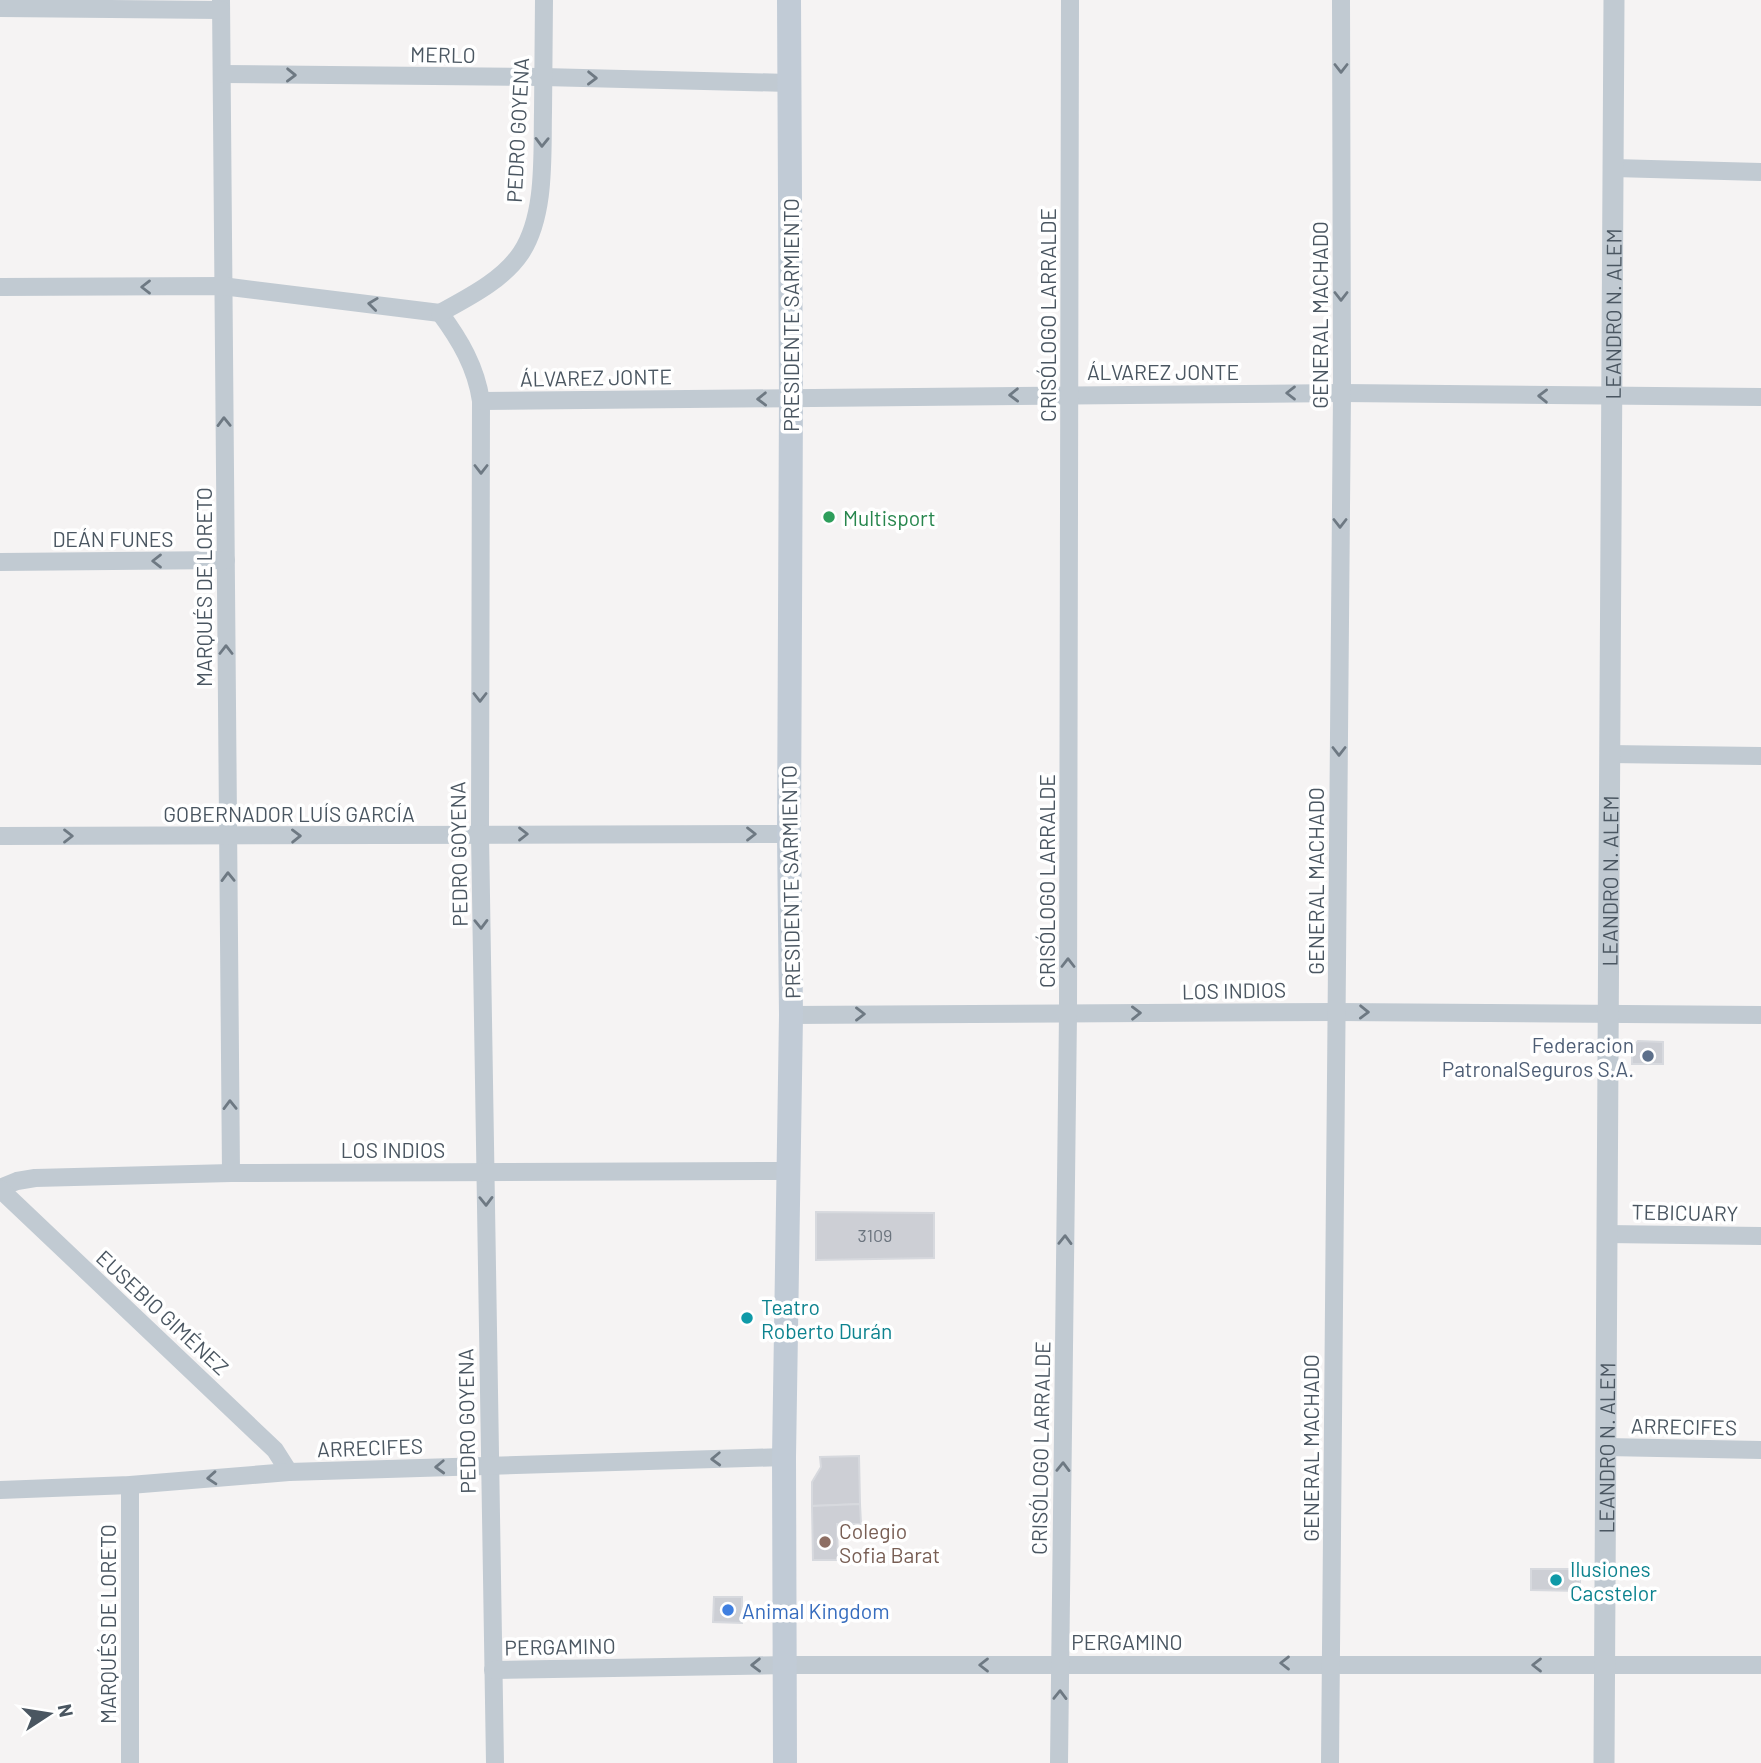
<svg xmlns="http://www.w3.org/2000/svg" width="1761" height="1763" font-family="Barlow,sans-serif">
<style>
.building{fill:#cdcfd5;stroke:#d7d9de;stroke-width:2}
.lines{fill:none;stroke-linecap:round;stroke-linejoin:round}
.minor{stroke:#c1cad2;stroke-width:18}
.tertiary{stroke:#c1cad2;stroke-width:21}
.secondary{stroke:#c1cbd6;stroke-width:24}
.oneway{stroke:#6e7983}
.leisure-dot{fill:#2e9e5b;stroke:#fff;stroke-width:2.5}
.service-dot{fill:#5c6f8a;stroke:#fff;stroke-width:2.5}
.culture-dot{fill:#0f9aa8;stroke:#fff;stroke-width:2.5}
.education-dot{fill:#8d6e63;stroke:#fff;stroke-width:2.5}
.shop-dot{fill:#3f7fe0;stroke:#fff;stroke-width:2.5}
.labels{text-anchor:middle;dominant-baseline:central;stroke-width:7;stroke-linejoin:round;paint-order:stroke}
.number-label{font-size:18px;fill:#6b747e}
.street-label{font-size:21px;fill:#4a5661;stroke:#fff}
.leisure-label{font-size:21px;fill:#27864d;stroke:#fff;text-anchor:start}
.service-label{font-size:21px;fill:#4e5e75;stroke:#fff;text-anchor:end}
.culture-label{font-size:21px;fill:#0d838f;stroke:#fff;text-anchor:start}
.education-label{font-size:21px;fill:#785e54;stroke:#fff;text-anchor:start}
.shop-label{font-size:21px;fill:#366cbe;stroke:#fff;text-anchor:start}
</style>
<rect width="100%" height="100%" fill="#f5f3f3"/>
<g class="building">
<path d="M1638 1041 1663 1042V1064H1632V1048Z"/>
<path d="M816 1212 934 1213V1258L816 1260Z"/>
<path d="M859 1456 860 1504 812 1506V1482L821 1467 820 1457Z"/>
<path d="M860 1504 861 1524H837L838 1560H813L812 1506Z"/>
<path d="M1531 1569H1580V1591L1531 1590Z"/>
<path d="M714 1597H742V1623L713 1622Z"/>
</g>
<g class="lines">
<g class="minor">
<path d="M221 0 231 1173"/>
<path d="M0 8 221 10"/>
<path d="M223 74 543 77 789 83"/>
<path d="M1614 168 1761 172"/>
<path d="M0 287 222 286 440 313"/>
<path d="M440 313C460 340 476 367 481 401L480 834 495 1763"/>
<path d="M440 313C469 297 503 280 521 253 546 215 542 155 543 112 543 75 544 37 544 0"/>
<path d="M481 401 1342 393 1761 397"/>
<path d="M0 562 226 560"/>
<path d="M1609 754 1761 756"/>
<path d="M0 836 789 834"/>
<path d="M791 1015 1336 1012 1761 1015"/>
<path d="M0 1188 17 1181 35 1178 231 1173 789 1171"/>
<path d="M0 1189 275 1450 289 1472"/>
<path d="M1607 1234 1761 1236"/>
<path d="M1606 1447 1761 1450"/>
<path d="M0 1490 130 1485 289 1472 784 1457"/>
<path d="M493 1670 786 1665H1761"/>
<path d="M130 1763V1485"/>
<path d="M1059 1763 1068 1014 1070 0"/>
<path d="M1330 1763 1342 393 1341 0"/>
</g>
<path class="tertiary" id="s1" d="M1604 1763 1614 0"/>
<path class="secondary" d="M785 1763 784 1457 791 1015 789 834 791 398 789 0"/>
</g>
<defs><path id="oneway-chevron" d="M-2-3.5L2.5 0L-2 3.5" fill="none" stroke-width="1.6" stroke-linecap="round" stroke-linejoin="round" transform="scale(1.75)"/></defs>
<g class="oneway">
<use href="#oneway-chevron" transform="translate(1341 68) rotate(90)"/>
<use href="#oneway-chevron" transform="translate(291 75) rotate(1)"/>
<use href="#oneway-chevron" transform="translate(592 78) rotate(1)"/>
<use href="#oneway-chevron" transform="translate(542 142) rotate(91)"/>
<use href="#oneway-chevron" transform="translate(146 287) rotate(180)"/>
<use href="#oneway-chevron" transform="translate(1341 296) rotate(90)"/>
<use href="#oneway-chevron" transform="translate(373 304) rotate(-173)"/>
<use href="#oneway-chevron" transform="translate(1291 393) rotate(180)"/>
<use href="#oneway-chevron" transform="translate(1014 395) rotate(179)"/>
<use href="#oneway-chevron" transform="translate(1543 396) rotate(-179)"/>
<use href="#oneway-chevron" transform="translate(762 399) rotate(179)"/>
<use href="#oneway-chevron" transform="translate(224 422) rotate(-91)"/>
<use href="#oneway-chevron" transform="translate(481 469) rotate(90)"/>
<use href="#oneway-chevron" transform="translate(1340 523) rotate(90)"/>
<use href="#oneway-chevron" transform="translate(157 561) rotate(180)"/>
<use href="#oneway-chevron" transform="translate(226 650) rotate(-90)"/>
<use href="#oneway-chevron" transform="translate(480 697) rotate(90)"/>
<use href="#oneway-chevron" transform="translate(1339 751) rotate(90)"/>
<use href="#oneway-chevron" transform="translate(523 834)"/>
<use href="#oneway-chevron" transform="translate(751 834)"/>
<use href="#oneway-chevron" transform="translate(68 836)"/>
<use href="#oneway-chevron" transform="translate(296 836) rotate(-1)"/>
<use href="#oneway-chevron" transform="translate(228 877) rotate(-91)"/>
<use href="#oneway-chevron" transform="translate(481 924) rotate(89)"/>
<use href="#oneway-chevron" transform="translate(1068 963) rotate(-90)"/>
<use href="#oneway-chevron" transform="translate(1364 1012) rotate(1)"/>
<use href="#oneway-chevron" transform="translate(1136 1013) rotate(-1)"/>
<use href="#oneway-chevron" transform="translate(860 1014)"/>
<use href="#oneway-chevron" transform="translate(230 1105) rotate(-91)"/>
<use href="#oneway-chevron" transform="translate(486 1201) rotate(89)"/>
<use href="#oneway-chevron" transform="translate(1065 1240) rotate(-89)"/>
<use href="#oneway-chevron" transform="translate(716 1459) rotate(178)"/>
<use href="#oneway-chevron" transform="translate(440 1467) rotate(178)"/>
<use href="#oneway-chevron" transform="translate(1063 1467) rotate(-89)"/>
<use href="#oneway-chevron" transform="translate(212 1478) rotate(176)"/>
<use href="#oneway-chevron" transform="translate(1285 1663) rotate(180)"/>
<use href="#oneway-chevron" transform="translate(756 1665) rotate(179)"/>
<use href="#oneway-chevron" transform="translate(984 1665) rotate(180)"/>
<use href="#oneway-chevron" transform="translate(1537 1665) rotate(-180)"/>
<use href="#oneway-chevron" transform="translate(1060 1695) rotate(-89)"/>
</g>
<circle class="leisure-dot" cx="829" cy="517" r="7"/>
<circle class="service-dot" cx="1648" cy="1056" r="7"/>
<g class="culture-dot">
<circle cx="747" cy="1318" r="7"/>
<circle cx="1556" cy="1580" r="7"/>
</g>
<circle class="education-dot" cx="825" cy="1542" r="7"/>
<circle class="shop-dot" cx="728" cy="1610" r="7"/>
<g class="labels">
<g class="number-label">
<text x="875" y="1235">3109</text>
</g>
<g class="street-label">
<text transform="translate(443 54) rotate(1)">MERLO</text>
<text transform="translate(517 130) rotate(-87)">PEDRO GOYENA</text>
<text transform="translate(790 315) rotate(-90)">PRESIDENTE SARMIENTO</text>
<text transform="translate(1047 315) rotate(-90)">CRISÓLOGO LARRALDE</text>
<text transform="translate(1319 315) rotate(-90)">GENERAL MACHADO</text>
<text stroke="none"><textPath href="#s1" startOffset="1449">LEANDRO N. ALEM</textPath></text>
<text x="1163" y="371">ÁLVAREZ JONTE</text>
<text transform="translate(596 377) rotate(-1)">ÁLVAREZ JONTE</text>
<text x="113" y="538">DEÁN FUNES</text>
<text transform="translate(203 587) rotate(-90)">MARQUÉS DE LORETO</text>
<text x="289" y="813">GOBERNADOR LUÍS GARCÍA</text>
<text transform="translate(458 854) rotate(-91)">PEDRO GOYENA</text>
<text transform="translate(1046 881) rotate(-90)">CRISÓLOGO LARRALDE</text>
<text transform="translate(1315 881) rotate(-90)">GENERAL MACHADO</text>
<text stroke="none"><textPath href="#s1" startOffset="882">LEANDRO N. ALEM</textPath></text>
<text transform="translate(790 882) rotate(-91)">PRESIDENTE SARMIENTO</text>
<text transform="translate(1234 990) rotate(-1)">LOS INDIOS</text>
<text x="393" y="1149">LOS INDIOS</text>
<text transform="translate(1685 1212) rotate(1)">TEBICUARY</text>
<text transform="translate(163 1312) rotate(43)">EUSEBIO GIMÉNEZ</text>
<text transform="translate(466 1421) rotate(-91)">PEDRO GOYENA</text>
<text transform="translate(1684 1426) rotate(1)">ARRECIFES</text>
<text transform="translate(370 1447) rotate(-2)">ARRECIFES</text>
<text transform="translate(1040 1448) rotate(-89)">CRISÓLOGO LARRALDE</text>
<text transform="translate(1310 1448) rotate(-90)">GENERAL MACHADO</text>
<text stroke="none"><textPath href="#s1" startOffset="315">LEANDRO N. ALEM</textPath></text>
<text transform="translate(107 1624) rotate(-90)">MARQUÉS DE LORETO</text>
<text x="1127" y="1641">PERGAMINO</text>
<text transform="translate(560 1646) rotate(-1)">PERGAMINO</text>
</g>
<g class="leisure-label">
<text x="843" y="517">Multisport</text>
</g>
<g class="service-label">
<text x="1634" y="1044">Federacion<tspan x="1634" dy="24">PatronalSeguros S.A.</tspan></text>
</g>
<g class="culture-label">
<text x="761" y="1306">Teatro<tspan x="761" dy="24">Roberto Durán</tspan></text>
<text x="1570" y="1568">Ilusiones<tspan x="1570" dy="24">Cacstelor</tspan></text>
</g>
<g class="education-label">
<text x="839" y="1530">Colegio<tspan x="839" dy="24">Sofia Barat</tspan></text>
</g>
<g class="shop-label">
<text x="742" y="1610">Animal Kingdom</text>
</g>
</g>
<g transform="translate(49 1714) rotate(78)" stroke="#ffffff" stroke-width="5" paint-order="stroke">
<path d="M0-5L12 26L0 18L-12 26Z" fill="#4a5661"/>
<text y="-10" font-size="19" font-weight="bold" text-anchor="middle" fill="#4a5661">N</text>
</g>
</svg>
